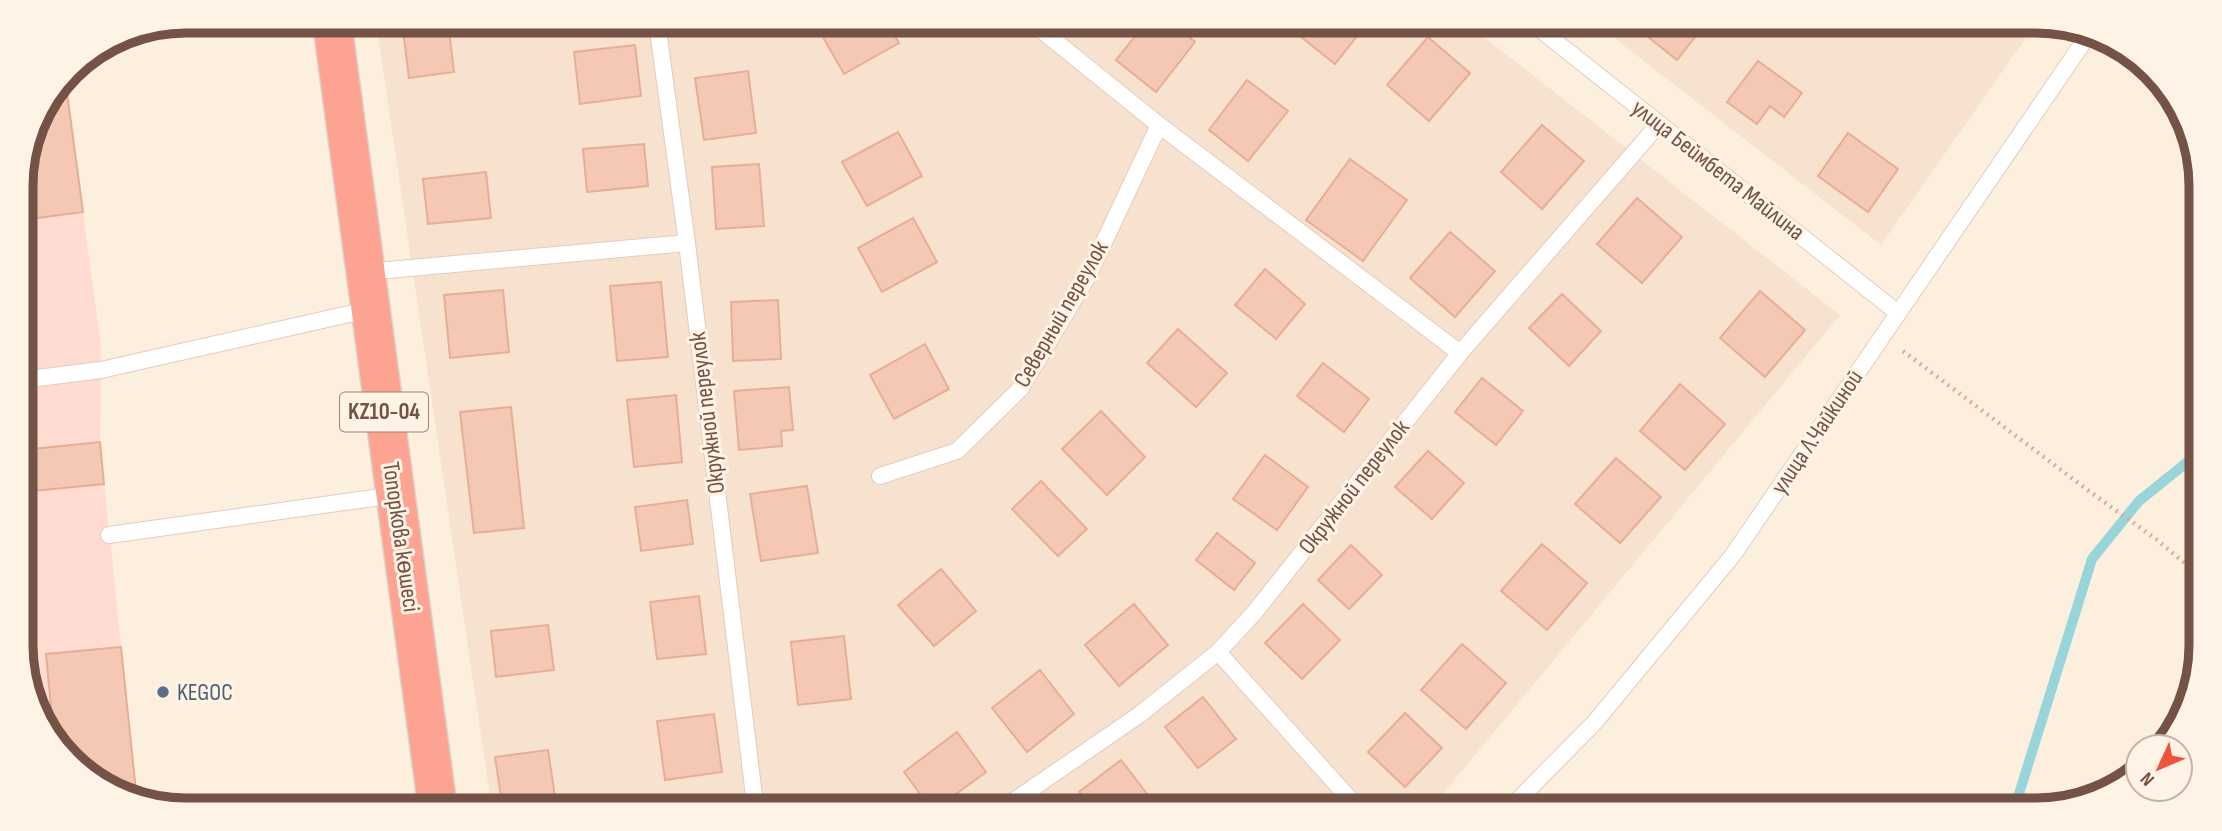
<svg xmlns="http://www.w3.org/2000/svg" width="2222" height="831" font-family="'Sofia Sans Condensed',sans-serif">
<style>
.residential{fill:#f7e2cf}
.commercial{fill:#ffdbd1}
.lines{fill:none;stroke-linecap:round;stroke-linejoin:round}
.stream{stroke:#98d5da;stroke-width:10}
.building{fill:#f4c8b4;stroke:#e8ad94;stroke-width:2}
.lane-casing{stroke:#e4cbbd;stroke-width:18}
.highway-casing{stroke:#dbd2cf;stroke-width:41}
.path{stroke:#d9ac98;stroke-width:4.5;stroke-dasharray:2 5;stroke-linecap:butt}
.lane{stroke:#fff;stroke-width:16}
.highway{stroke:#fca491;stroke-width:38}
.service-dot{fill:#5c6f8a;stroke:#fff3e6;stroke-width:2.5}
.labels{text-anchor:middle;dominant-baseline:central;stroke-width:6;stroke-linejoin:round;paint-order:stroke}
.shield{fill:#fff3e6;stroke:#9e8275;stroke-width:2}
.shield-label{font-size:23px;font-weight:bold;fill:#745245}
.street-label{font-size:24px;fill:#745245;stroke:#fff3e6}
.service-label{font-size:24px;fill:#4e5e75;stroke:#fff3e6;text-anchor:start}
.rim{fill:none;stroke:#745245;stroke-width:9}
</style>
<rect width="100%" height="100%" fill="#fdefde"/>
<g class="residential">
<path d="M376 22 1471 27 1840 315 1432 807 491 803Z"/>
<path d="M1600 27 2032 29 1881 245Z"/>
</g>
<path class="commercial" d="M65 78 101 347 100 442 137 801H133L62 753 24 677 21 175 38 113Z"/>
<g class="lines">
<path class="stream" d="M2014 810 2092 559 2139 501 2196 455"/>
</g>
<g class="building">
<path d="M402 22H448L454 72 409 78Z"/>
<path d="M686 23H736L687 30Z"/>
<path d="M830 24H888L899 43 844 74 819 30Z"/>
<path d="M1144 25H1174L1195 42 1156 92 1116 60Z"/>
<path d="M1308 26H1365L1335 64 1300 36Z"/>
<path d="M1639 28H1702L1677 60 1638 29Z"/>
<path d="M1428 37 1470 73 1429 121 1387 85Z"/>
<path d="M635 45 641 96 580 104 574 52Z"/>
<path d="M1758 61 1802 93 1784 117 1770 106 1757 124 1727 102Z"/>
<path d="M748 71 756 133 704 140 695 78Z"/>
<path d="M65 78 83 212 22 220 21 175 38 113Z"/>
<path d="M1247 80 1288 111 1248 161 1209 130Z"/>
<path d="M1542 125 1584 161 1542 209 1501 172Z"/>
<path d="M898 132 922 176 867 206 842 162Z"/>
<path d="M1848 133 1898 169 1868 212 1818 176Z"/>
<path d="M644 144 648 186 587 192 583 149Z"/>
<path d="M1350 159 1407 200 1363 261 1306 220Z"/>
<path d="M759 164 764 226 716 229 712 167Z"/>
<path d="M486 172 491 218 428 224 423 179Z"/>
<path d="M1637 198 1682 237 1642 283 1597 244Z"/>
<path d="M913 218 937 262 882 292 858 248Z"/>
<path d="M1450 232 1495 271 1455 317 1410 278Z"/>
<path d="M1265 269 1305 304 1276 339 1235 305Z"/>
<path d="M661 282 668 357 617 361 610 286Z"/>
<path d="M503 290 509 352 450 358 444 295Z"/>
<path d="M1760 291 1805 330 1765 377 1720 338Z"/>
<path d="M1562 294 1601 331 1569 366 1529 328Z"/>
<path d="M778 300 781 359 733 361 731 302Z"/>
<path d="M1178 329 1227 373 1196 407 1147 363Z"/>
<path d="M925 344 949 389 894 419 870 375Z"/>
<path d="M1323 363 1369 399 1344 432 1297 396Z"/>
<path d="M1482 378 1523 411 1496 445 1455 412Z"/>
<path d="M1680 384 1725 424 1685 470 1640 431Z"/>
<path d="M789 387 793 430 781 431 782 446 739 450 734 391Z"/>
<path d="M676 395 682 462 634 467 627 400Z"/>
<path d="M511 407 524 528 474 533 460 412Z"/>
<path d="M1101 411 1145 457 1107 495 1062 449Z"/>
<path d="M100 442 104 484 23 492V450Z"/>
<path d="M1428 451 1464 483 1432 519 1395 487Z"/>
<path d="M1265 455 1308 487 1277 530 1233 499Z"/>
<path d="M1616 458 1661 497 1620 543 1575 504Z"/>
<path d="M1041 481 1087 529 1058 556 1012 509Z"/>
<path d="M807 486 818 553 761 561 750 494Z"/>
<path d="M687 500 693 544 641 551 635 507Z"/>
<path d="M1217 533 1255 563 1234 590 1196 560Z"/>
<path d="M1542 544 1587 583 1547 630 1501 591Z"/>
<path d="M1351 545 1382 575 1349 609 1318 580Z"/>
<path d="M941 569 976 611 934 646 898 605Z"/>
<path d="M699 596 706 654 657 659 650 602Z"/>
<path d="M1134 604 1168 645 1119 686 1085 645Z"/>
<path d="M1303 604 1340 640 1302 679 1265 643Z"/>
<path d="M548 625 554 670 496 677 491 631Z"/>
<path d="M844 636 851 699 798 705 791 642Z"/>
<path d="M1462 644 1506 683 1466 729 1421 690Z"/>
<path d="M121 647 137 801H133L62 753 54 738 46 654Z"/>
<path d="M1040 670 1074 714 1027 752 992 708Z"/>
<path d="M1203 697 1236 739 1198 768 1165 727Z"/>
<path d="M1405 713 1442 748 1405 787 1368 752Z"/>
<path d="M714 714 722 772 665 780 657 721Z"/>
<path d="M957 732 986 772 941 805H928L904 772Z"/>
<path d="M548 750 556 803H502L495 757Z"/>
<path d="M1121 760 1154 803 1151 806 1081 805 1087 801 1079 792Z"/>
</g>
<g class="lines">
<g class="lane-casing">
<g id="lane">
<path d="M657 23 687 243 755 804"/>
<path d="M1035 25 1159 125 1460 353"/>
<path d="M1537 27 1898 313"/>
<path d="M366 272 687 243"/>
<path d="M22 380 101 370 371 309"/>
<path d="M880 476 957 451 1021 388 1088 276 1159 125"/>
<path d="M109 535 395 495"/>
<path d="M1218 652 1357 807"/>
<path d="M1008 805 1139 715 1218 652 1254 613 1460 353 1659 124"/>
<path d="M1511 807 1595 722 1733 555 2091 31"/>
</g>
</g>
<g class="highway-casing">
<path id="highway" d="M332 22 437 803"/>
</g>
<path class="path" d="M1903 351 2093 494 2156 539 2194 571"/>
<use href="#lane" class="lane"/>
<use href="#highway" class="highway"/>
</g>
<circle class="service-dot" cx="163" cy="692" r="7"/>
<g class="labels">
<rect class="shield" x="340" y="392.5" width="88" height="39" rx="5"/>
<g class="shield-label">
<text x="384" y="412">KZ10-04</text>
</g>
<g class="street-label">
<text transform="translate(1718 170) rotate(38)">улица Беймбета Майлина</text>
<text transform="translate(1061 314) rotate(-60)">Северный переулок</text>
<text transform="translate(707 413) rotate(-97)">Окружной переулок</text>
<text transform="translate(1817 432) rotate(-56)">улица Л.Чайкиной</text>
<text transform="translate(1354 487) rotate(-52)">Окружной переулок</text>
<text transform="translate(401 537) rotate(82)">Топоркова көшесі</text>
</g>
<g class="service-label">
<text x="177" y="692">KEGOC</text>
</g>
</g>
<path d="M0 0H2222V831H0ZM186 33H2036A153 153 0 0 1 2189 186V645A153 153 0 0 1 2036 798H186A153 153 0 0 1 33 645V186A153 153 0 0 1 186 33Z" fill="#fff3e6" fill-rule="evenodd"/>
<path class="rim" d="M186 33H2036A153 153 0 0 1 2189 186V645A153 153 0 0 1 2036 798H186A153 153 0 0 1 33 645V186A153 153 0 0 1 186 33Z"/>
<g transform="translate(2159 768) rotate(226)"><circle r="33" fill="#fff3e6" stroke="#c7b3a6" stroke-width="2"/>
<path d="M0-5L12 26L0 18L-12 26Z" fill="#ef543b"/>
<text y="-10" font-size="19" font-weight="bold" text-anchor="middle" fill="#745245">N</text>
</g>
</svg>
